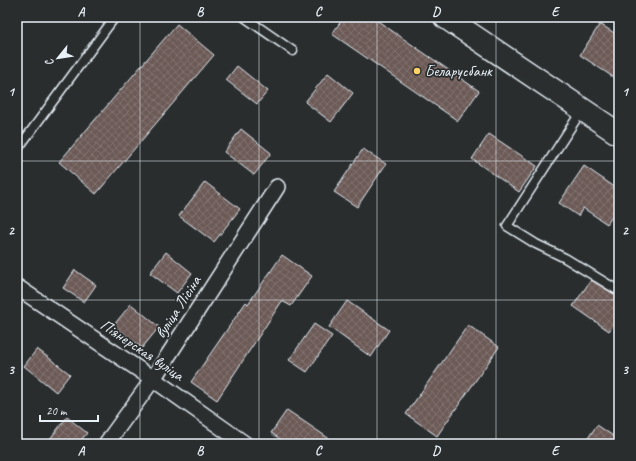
<svg xmlns="http://www.w3.org/2000/svg" width="636" height="461" font-family="Caveat,sans-serif">
<style>
.building{fill:url(#building-cross-hatch);stroke:#e8f1f8}
.lines{fill:none;stroke-linecap:round;stroke-linejoin:round}
.service-casing{stroke:#e8f1f8;stroke-width:11}
.minor-casing{stroke:#e8f1f8;stroke-width:18}
.secondary-casing{stroke:#e8f1f8;stroke-width:25}
.service{stroke:#2a2d2e;stroke-width:8}
.minor{stroke:#2a2d2e;stroke-width:15}
.secondary{stroke:#2a2d2e;stroke-width:22}
.grid{fill:none;stroke:#e8f1f8;stroke-width:1;stroke-opacity:0.55}
.poi-dot{fill:#ffd166;stroke:#2a2d2e;stroke-width:1.5}
.labels{text-anchor:middle;dominant-baseline:central;stroke-width:3.5;stroke-linejoin:round;paint-order:stroke}
.poi-label{font-size:16px;fill:#e8f1f8;stroke:#2a2d2e;text-anchor:start}
.street-label{font-size:16px;fill:#e8f1f8;stroke:#2a2d2e}
.neatline{fill:none;stroke:#e8f1f8;stroke-width:1.5}
.grid-label{font-size:13px;text-anchor:middle;font-weight:bold;fill:#e8f1f8}
</style>
<defs>
<pattern id="building-cross-hatch" width="8" height="8" patternUnits="userSpaceOnUse"><rect width="8" height="8" fill="#6c5a57"/><path d="M0 0l8 8M0 8l8-8" fill="none" stroke="#817270"/></pattern>
</defs>
<rect width="100%" height="100%" fill="#2a2d2e"/>
<filter id="ink" filterUnits="userSpaceOnUse"><feTurbulence type="fractalNoise" baseFrequency=".025" numOctaves="2"/><feDisplacementMap in="SourceGraphic" scale="8" xChannelSelector="R" yChannelSelector="G"/><feConvolveMatrix kernelMatrix="1 2 1 2 8 2 1 2 1" color-interpolation-filters="sRGB"/></filter>
<g filter="url(#ink)">
<g class="building">
<path d="M344 17H372L479 91 458 121 332 34Z"/>
<path d="M177 24 214 55 96 194 59 162Z"/>
<path d="M600 24 619 36V81L580 55Z"/>
<path d="M237 66 268 91 257 104 226 80Z"/>
<path d="M328 73 353 93 331 122 305 102Z"/>
<path d="M241 129 271 153 254 175 224 152Z"/>
<path d="M489 134 537 166 519 192 472 159Z"/>
<path d="M363 149 386 164 357 207 334 192Z"/>
<path d="M584 166 619 190V207L607 224 583 208 578 216 559 203Z"/>
<path d="M205 182 240 209 214 242 179 216Z"/>
<path d="M166 252 192 273 177 293 150 273Z"/>
<path d="M282 255 312 276 291 306 282 301 217 400 191 382 246 302 248 304Z"/>
<path d="M75 270 96 285 84 302 63 288Z"/>
<path d="M591 280 619 297V318L609 331 573 306Z"/>
<path d="M347 301 389 330 371 357 329 327Z"/>
<path d="M131 304 159 327 142 348 113 326Z"/>
<path d="M314 324 332 336 307 372 289 360Z"/>
<path d="M468 325 499 347 437 436 406 414Z"/>
<path d="M37 349 70 374 56 392 24 366Z"/>
<path d="M287 410 337 444H288L271 433Z"/>
<path d="M67 417 87 433 78 444H46Z"/>
<path d="M597 425 619 440V444H584Z"/>
</g>
<g class="lines">
<g class="service-casing">
<g id="service">
<path d="M244 17 293 51"/>
<path d="M582 110 507 226 536 244 565 258 619 291"/>
<path d="M17 150 115 17"/>
</g>
</g>
<g class="minor-casing">
<g id="minor">
<path d="M17 287 153 379 245 444"/>
<path d="M106 444 153 379 277 187"/>
</g>
</g>
<g class="secondary-casing">
<path id="secondary" d="M445 17 619 134"/>
</g>
<use href="#service" class="service"/>
<use href="#minor" class="minor"/>
<use href="#secondary" class="secondary"/>
</g>
</g>
<path class="grid" d="M140 17V444M259 17V444M377 17V444M496 17V444M17 161H619M17 300H619"/>
<circle class="poi-dot" cx="417" cy="71" r="4"/>
<g class="labels">
<g class="poi-label">
<text x="425" y="71">Беларусбанк</text>
</g>
<g class="street-label">
<text transform="translate(178 307) rotate(-57)">вуліца Лісіна</text>
<text transform="translate(142 350) rotate(34)">Піянерская вуліца</text>
</g>
</g>
<rect width="636" height="461" fill="none" stroke="#2a2d2e" stroke-width="44"/>
<g transform="translate(58 58) rotate(240)" stroke="#2a2d2e" stroke-width="3" paint-order="stroke">
<path d="M0-3L7 15L0 10L-7 15Z" fill="#e8f1f8"/>
<text y="-6" font-size="11" font-weight="bold" text-anchor="middle" fill="#e8f1f8">С</text>
</g>
<path d="M40 415v6h58v-6" fill="none" stroke="#e8f1f8" stroke-width="2"/>
<text x="46" y="415" font-size="12" fill="#e8f1f8" stroke="#2a2d2e" stroke-width="3" paint-order="stroke">20 m</text>
<rect x="22" y="22" width="592" height="417" class="neatline"/>
<g class="grid-label">
<text x="81" y="16">A</text>
<text x="200" y="16">B</text>
<text x="318" y="16">C</text>
<text x="436" y="16">D</text>
<text x="555" y="16">E</text>
<text x="11" y="96">1</text>
<text x="625" y="96">1</text>
<text x="11" y="235">2</text>
<text x="625" y="235">2</text>
<text x="11" y="374">3</text>
<text x="625" y="374">3</text>
<text x="81" y="455">A</text>
<text x="200" y="455">B</text>
<text x="318" y="455">C</text>
<text x="436" y="455">D</text>
<text x="555" y="455">E</text>
</g>
</svg>
